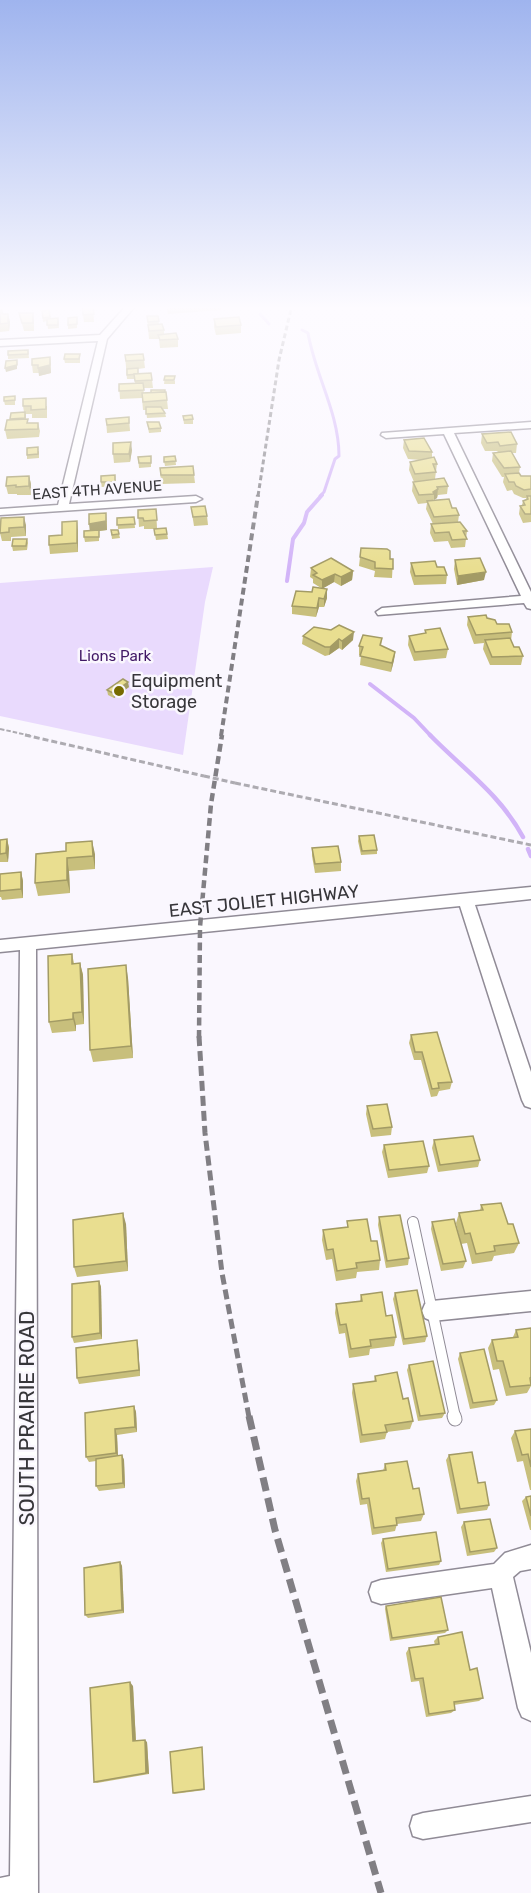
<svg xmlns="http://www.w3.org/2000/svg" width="531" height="1893" font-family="Rubik,sans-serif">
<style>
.green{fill:#e9dafd}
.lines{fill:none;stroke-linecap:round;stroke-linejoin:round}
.stream-far2{stroke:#d2b4f8;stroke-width:3}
.stream-far1{stroke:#d2b4f8;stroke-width:4}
.stream{stroke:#d2b4f8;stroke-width:4.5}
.service-far1-casing{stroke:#908b96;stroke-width:12}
.service-casing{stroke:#908b96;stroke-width:15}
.minor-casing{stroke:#908b96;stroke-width:3}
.path-far1{stroke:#adabb1;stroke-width:2;stroke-dasharray:4.5 2;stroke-linecap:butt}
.path{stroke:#adabb1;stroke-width:3;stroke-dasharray:6 3;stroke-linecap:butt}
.service-far1{stroke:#fff;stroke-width:10}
.service{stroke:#fff;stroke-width:13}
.minor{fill:#fff;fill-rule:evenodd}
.rail-far4{stroke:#817f84;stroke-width:3;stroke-dasharray:5 3;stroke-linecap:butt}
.rail-far3{stroke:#817f84;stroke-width:4;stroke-dasharray:7 4;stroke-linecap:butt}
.rail-far2{stroke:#817f84;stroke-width:4.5;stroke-dasharray:8 4.5;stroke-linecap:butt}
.rail-far1{stroke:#817f84;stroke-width:5;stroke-dasharray:10 5;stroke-linecap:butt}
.rail{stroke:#817f84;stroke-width:7;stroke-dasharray:14 7;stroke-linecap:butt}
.path-bridge{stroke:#adabb1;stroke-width:3;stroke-dasharray:6 3;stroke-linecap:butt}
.wall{fill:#c8bf7c}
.shaded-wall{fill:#a39b65}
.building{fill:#e9de90;stroke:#a39b65;stroke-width:1.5}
.poi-dot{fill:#776a01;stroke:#faf7fe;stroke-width:2}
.labels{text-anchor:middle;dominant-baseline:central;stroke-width:5;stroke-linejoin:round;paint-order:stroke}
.far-street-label{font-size:15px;fill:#37363a;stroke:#faf7fe}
.far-park-label{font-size:15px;fill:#411865;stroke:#faf7fe}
.poi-label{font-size:18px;fill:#37363a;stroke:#faf7fe;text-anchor:start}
.street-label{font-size:18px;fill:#37363a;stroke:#faf7fe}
.near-street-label{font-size:21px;fill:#37363a;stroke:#faf7fe}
</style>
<rect width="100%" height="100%" fill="#faf7fe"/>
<path class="green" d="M213 567 205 602 183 755 0 716V583Z"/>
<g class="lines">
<g class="stream-far2">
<path d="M260 314 269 324"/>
<path d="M302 330 308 333C315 375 339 413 339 456L335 459 324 492 320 496"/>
</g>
<g class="stream-far1">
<path d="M287 581 293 539 304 523 307 512 322 495"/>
<path d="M370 684 414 718 431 736"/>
</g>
<g class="stream">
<path d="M430 735C463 769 500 794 523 837"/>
<path d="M528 849 531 856"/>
</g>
<g class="service-far1-casing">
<path id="service-far1" d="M413 1222 455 1417"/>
</g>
<g class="service-casing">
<path id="service" d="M454 1416 455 1419"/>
</g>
<g class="minor-casing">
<g id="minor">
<path d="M127 305H136L107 339 69 504 196 496 202 499 196 502 0 515V509L58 505 98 341 0 346V340L100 335Z"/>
<path d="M531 422V428L454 433 531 592V609L527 608 524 603 378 615 376 612 382 608 521 596 444 434 386 438 381 435 382 433Z"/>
<path d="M531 887V899L475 905 531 1072V1108L525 1106 522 1100 460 906 36 949 38 1893H0V1878L10 1876 20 950 0 952V940Z"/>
<path d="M531 1291V1311L432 1321 425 1318 422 1311 425 1304 432 1301Z"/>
<path d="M531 1545V1569L520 1571 513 1577 531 1653V1721L522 1717 518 1708 492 1588 381 1604 372 1601 369 1592 372 1583 381 1580 494 1564 505 1553Z"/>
<path d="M531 1796V1822L423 1839 413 1836 410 1826 413 1816 423 1813Z"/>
</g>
</g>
<path class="path-far1" d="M0 729 32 736"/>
<g class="path">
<path d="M25 735 204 776"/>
<path d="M235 783 531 845"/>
</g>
<use href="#service-far1" class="service-far1"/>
<use href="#service" class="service"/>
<use href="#minor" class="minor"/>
<path class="rail-far4" d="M258 496 279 360 292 305"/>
<path class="rail-far3" d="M221 736 258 495"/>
<path class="rail-far2" d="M199 1038 200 927 211 804 222 735"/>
<path class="rail-far1" d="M199 1036 205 1133 222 1273 249 1417"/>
<path class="rail" d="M249 1416 275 1530 381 1893"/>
<path class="path-bridge" d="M204 776 235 783"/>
</g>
<g class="wall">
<path d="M93 305 94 322H84L83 315Z"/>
<path d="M166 305H221V310L168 314Z"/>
<path d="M0 310 3 314H8L10 322 9 331 0 332Z"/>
<path d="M49 310 50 319 58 318 59 328 48 329 47 321 43 322 42 311Z"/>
<path d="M19 313 34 320V331H24Z"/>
<path d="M147 316H158L159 324 164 330V334L178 339V347L160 348 159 339H149Z"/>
<path d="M77 317V328L68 329V318Z"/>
<path d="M214 319 241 325V333L216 335 214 327Z"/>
<path d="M28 350 29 358 8 359V355Z"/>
<path d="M80 354V363H65L64 359Z"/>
<path d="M125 355 144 360 145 368 138 369V374L152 380 153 388H143L144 393 167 400 168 409H163L165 413 166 417 147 418 146 410H143L142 398 120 399 119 384 135 383V379H127Z"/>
<path d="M50 357 51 373 39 376V373H33L32 365Z"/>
<path d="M165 376 175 381V384H164Z"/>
<path d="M15 396V405H5L4 401Z"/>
<path d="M23 406H47V418H32V414H26V419H28V423H38L40 431 39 437 7 439 5 430 10 420 24 412Z"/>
<path d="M183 416 193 419V424H184Z"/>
<path d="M129 417 130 431 107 433 106 419Z"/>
<path d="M147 422 161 428V432L149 433Z"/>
<path d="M482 434 517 444 516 453H512L520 467 519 473 521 476H531V522L523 523 519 514 520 506 522 505 523 501 526 500V498H523L514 494 512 490 507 491 503 482 504 477H502L492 461 493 453 498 452 497 451H485L481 443Z"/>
<path d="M404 440 432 452V457L437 464 435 479 448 486 447 494 438 495 437 498 433 500 452 508 459 515 458 522 467 531 465 547 451 548 448 541 434 542 430 533 431 524H433L426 509 427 503 418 504 412 491 413 482H414L409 470 410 462 420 460 408 459 403 448Z"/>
<path d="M132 450 130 462 114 463 113 454Z"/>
<path d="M39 451V458L27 459V455Z"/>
<path d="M151 456V467L139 468 138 457Z"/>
<path d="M175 456 176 465 165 466 164 461Z"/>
<path d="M160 468 194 475 195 483 161 484Z"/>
<path d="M115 475 116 486 101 487V482Z"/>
<path d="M29 476 31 484V495H17V494H8L6 486Z"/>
<rect x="129" y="482" width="11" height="10"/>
<path d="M191 507 207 516 208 525 194 526Z"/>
<path d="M156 509 157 528H166L168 539 156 540 154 529H144V526L139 527 138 510Z"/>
<path d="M134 517 135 528 118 529 117 518Z"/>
<path d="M1 518 26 525V536L11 537V541H2L0 533Z"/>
<path d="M107 521V530L99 531V541L85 542 84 537 90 531Z"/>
<path d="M78 530V552L50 554 49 545Z"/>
<path d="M111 530H118L120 538 112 539Z"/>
<path d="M27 539 28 543 27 550 13 551 12 546Z"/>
<path d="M361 548 390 559H393L392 578 374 577 375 571 359 566Z"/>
<path d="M455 560 484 580 457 585 454 569Z"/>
<path d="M411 563 437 567 447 575 446 584 414 585 410 572Z"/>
<path d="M311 568 353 571 352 580 341 586 334 582 323 588 327 589V598L324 607H319L316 617 292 614V606L312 592 321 588 313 583V579L310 577Z"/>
<path d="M468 617 487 618 497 624 512 632 511 641 514 647 523 656 521 665H490L483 649 484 643 474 644 467 625Z"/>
<path d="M425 630 448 649 446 658 414 661 408 645 409 636 425 633Z"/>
<path d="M303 636 353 640 342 650 339 648 329 655 325 656 302 644Z"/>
<path d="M382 638 381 646 395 652 394 660 391 672 360 665 361 655H359V646Z"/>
<path d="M129 687 114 698 108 695 107 690Z"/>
<path d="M359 836 377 850V854L361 855 358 841Z"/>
<path d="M7 839 9 848 8 862H0V840Z"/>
<path d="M312 848 341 862V871L315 873 312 856Z"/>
<path d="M36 854H95V869L69 871 70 893 38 896 35 883Z"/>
<path d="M21 872 23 881V898L2 900 1 897H0V874Z"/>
<path d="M72 954 74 963H80L83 975 84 1024 76 1025V1031L52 1033 49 1022Z"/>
<path d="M128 978 133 1058 93 1062 90 1050Z"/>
<path d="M411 1035 452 1082 450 1089 439 1091 437 1096 431 1097 421 1060H414L409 1043Z"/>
<path d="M367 1106 392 1127 391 1135 371 1137 366 1114Z"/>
<path d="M434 1140 480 1160 478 1167 438 1172 432 1148Z"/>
<path d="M384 1145 429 1166 427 1173 388 1178 382 1152Z"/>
<path d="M481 1205 508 1224 519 1243 514 1253 494 1256 492 1261 472 1264 467 1243 461 1244 456 1223 459 1213 480 1211Z"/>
<path d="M379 1217 409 1258 408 1265 386 1268 378 1225Z"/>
<path d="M347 1221 371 1241 380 1260 379 1270 357 1272 356 1278 336 1281 332 1259 326 1260 322 1240 323 1230 347 1227Z"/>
<path d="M432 1222 466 1261 463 1268 441 1271 431 1229Z"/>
<path d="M126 1224 128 1271 77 1277 74 1267Z"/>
<path d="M99 1281 101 1287 102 1339 74 1343 72 1337Z"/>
<path d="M395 1293 427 1336 425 1342 403 1345 393 1299Z"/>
<path d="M361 1295 386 1316 396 1337 394 1346 370 1349 369 1355 349 1358 345 1333 339 1334 335 1313 336 1304 360 1301Z"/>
<path d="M531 1328V1386L527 1393 506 1396 499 1369 493 1370 488 1348 492 1340 513 1337 516 1330Z"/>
<path d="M138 1346 140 1376 79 1384 77 1378Z"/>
<path d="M460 1353 497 1400 494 1405 470 1409 458 1359Z"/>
<path d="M409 1365 445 1413 442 1418 418 1421 407 1370Z"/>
<path d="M375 1376 403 1399 413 1421 410 1429 387 1432 385 1439 360 1443 352 1393 353 1384 374 1382Z"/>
<path d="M134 1406 136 1412 137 1432 117 1435 118 1456 122 1455 124 1460 125 1488 99 1491 96 1486V1461L89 1462 86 1457Z"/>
<path d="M531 1429V1490H530L523 1461 517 1462 511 1438 515 1431Z"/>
<path d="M449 1455 478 1483 489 1505 487 1510 457 1514 446 1460Z"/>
<path d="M385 1464 413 1489 424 1514 421 1521 397 1524 395 1531 372 1535 367 1504 360 1505 356 1481 358 1474 383 1471Z"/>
<path d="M531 1496V1530H530L522 1501 526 1497Z"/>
<path d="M464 1522 497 1548 494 1552 467 1556 461 1527Z"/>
<path d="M383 1539 441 1561 439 1565 386 1572 381 1543Z"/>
<path d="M120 1562 122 1566 124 1613 88 1618 85 1615Z"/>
<path d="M386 1606 448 1630 445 1633 390 1641 385 1609Z"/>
<path d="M438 1637 470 1670 483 1698 479 1701 454 1705 455 1710 451 1713 426 1717 419 1681 411 1682 406 1653 409 1648 435 1645 434 1641Z"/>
<path d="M133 1686 136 1741 147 1742 149 1774 97 1783 94 1782Z"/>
<path d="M202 1747V1749L205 1790 174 1794 173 1793Z"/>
</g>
<g class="shaded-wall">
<path d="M8 314 10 322 9 331 8 323Z"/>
<path d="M50 357 51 373 39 376 38 368Z"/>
<path d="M17 360V369L6 372 5 368Z"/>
<path d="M131 442 132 450 130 462 129 454Z"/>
<path d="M29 476 31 484V495L29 486Z"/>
<path d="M438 489 437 498 434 500V494L433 492Z"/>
<path d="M106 513 107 530 99 531V541V531L90 533 89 524Z"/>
<path d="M24 517 26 525V536L24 527Z"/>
<path d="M77 521 78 530V552L77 543Z"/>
<path d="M353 571 352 580 341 586V577Z"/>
<path d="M486 572 484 580 457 585 458 576Z"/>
<path d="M335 574 334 582 322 589V580Z"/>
<path d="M327 589V598L324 607V599Z"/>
<path d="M319 598V607L316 617 317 608Z"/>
<path d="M354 632 353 640 342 650V641Z"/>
<path d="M339 639V648L329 655 330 647Z"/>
<path d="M395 652 394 660 391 672 392 663Z"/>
<path d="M128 682 129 687 114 698 113 693Z"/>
<path d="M7 839 9 848 8 862 6 853Z"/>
<path d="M92 841 95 854V869L93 856Z"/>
<path d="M67 858 69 871 70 893 67 880Z"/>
<path d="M21 872 23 881V898L21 889Z"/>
<path d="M80 963 83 975 84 1024 82 1012Z"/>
<path d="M126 965 128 978 133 1058 131 1046Z"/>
<path d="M73 1013 76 1025V1031L73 1019Z"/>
<path d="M123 1213 126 1224 128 1271 126 1261Z"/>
<path d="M99 1281 101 1287 102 1339 100 1333Z"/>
<path d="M137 1340 138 1346 140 1376 139 1370Z"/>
<path d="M134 1406 136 1412 137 1432 135 1427Z"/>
<path d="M115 1429 117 1435 118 1458 116 1453Z"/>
<path d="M122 1455 124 1460 125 1488 123 1483Z"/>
<path d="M120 1562 122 1566 124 1613 122 1610Z"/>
<path d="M130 1682 133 1686 136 1744 133 1741Z"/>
<path d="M145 1740 147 1742 149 1774 146 1773Z"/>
</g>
<g class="building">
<path d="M82 305H93L94 314 83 315Z"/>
<path d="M0 310H2V314H8V323L0 324Z"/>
<path d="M49 310 50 317 43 318 42 311Z"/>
<path d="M19 313H33V323H22Z"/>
<path d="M147 316H158L159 321 148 322Z"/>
<path d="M77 317V324L68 325V318Z"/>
<path d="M239 317 241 325 216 327 214 319Z"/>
<path d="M58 318V325H47V319Z"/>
<path d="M162 324 164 330 149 331 148 325Z"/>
<path d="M176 333 178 339 160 340 158 335Z"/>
<path d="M28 350V354L8 355V351Z"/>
<path d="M65 354H80L79 359H64Z"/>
<path d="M143 354 144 360 126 361 125 355Z"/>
<path d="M50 357V365L38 368V365H32V359Z"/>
<path d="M17 360V365L5 368 6 361Z"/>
<path d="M138 368V374L127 375V369Z"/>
<path d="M151 373 152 380 135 381 134 374Z"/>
<path d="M165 376H175L174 380H164Z"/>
<path d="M143 383 144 390 119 391V384Z"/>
<path d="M151 390H165V392L151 393Z"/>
<path d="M166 392 167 400 143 402 142 393Z"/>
<path d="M15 396V400L4 401V397Z"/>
<path d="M46 398V409L31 410V406H23V399Z"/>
<path d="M146 407H161L165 413 146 414Z"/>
<path d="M25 412V418L10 419 11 413Z"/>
<path d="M192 415 193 419 184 420 183 416Z"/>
<path d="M129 417V423L107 425 106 419Z"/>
<path d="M28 419 27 423H38V429L5 430 7 420Z"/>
<path d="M147 422H159L161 428 149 429Z"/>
<path d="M511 432 517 444 500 446 498 442 487 443 482 434Z"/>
<path d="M424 438 432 452 409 451 404 440Z"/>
<path d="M131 442 129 454H113V443Z"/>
<path d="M38 447V454L27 455V448Z"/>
<path d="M511 451 520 467 504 468 493 453Z"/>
<path d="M151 456V463H139L138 457Z"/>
<path d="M175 456 176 461 164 462V457Z"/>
<path d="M434 457 437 464H433L436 472 415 474 410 462Z"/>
<path d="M193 466 194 475H161L160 468Z"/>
<path d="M519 473 521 476H531V489L524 490 516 486 514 482H509L505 474Z"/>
<path d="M115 475V482H101V476Z"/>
<path d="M29 476V486L16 487V485L6 486 7 477Z"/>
<path d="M444 478 448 486 437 487 438 489 433 492 434 494 419 495 413 482Z"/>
<path d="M129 482H140V487L129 488Z"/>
<path d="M527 496H531V514H525L520 506 525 505 523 501 528 499Z"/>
<path d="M449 499 452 508H456L459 515 434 517 427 501Z"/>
<path d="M205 506 207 516 193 517 191 507Z"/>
<path d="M156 509 157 520 144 521 143 518H138V510Z"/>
<path d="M106 513V521L89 524V514Z"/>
<path d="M24 517V527L9 528V532L0 533 1 518Z"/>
<path d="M134 517 135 524 117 525V518Z"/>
<path d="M77 521V543L49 545V536L62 535V522Z"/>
<path d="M460 522 467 531H463L467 539 452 540 449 532 435 533 431 524Z"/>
<path d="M166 528 167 534 155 535 154 529Z"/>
<path d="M99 530V537H84V531Z"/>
<path d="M111 530H118L119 534 112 535Z"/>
<path d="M13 539H27L26 546H12Z"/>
<path d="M361 548 387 549 390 551V559H393V569L375 568V562L360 557Z"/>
<path d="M331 558 353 571 341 577 335 574 322 580 313 575 317 573 311 568Z"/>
<path d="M480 558 486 572 458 576 455 560Z"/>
<path d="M435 561 437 567H444L447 575 415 576 411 563Z"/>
<path d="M313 587 327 589 324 599 319 598 317 608 292 606 296 591 312 592Z"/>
<path d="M486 615 487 618 495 620 497 624H509L512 632 476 635 468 617Z"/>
<path d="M339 625 354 632 342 641 339 639 330 647H325L303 636 314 627 331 630Z"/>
<path d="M440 628 448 649 415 652 409 636 426 633 425 630Z"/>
<path d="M363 635 382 638 380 645 395 652 392 663 360 656 363 647 359 646Z"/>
<path d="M510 638 514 647H519L523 656 492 657 485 640Z"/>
<path d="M123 679 128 682 113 693 107 690Z"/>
<path d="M374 835 377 850 362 851 359 836Z"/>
<path d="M7 839 6 853 0 854V840Z"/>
<path d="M92 841 93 856 67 858V880L35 883 36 854 66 851V843Z"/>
<path d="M338 846 341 862 315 864 312 848Z"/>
<path d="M21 872V889L0 891V874Z"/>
<path d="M72 954V964L80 963 82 1012 73 1013V1019L49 1022 48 956Z"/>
<path d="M126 965 131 1046 90 1050 88 969Z"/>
<path d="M437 1032 452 1082 438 1083 439 1088 432 1089 422 1052H415L411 1035Z"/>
<path d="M387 1104 392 1127 373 1129 367 1106Z"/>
<path d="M473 1136 480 1160 440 1165 434 1140Z"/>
<path d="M423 1141 429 1166 389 1170 384 1145Z"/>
<path d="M501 1203 508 1224H513L519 1243 494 1246 495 1251 476 1254 470 1233 465 1234 459 1213 483 1210 481 1205Z"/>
<path d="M123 1213 126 1261 74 1267 73 1220Z"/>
<path d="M400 1215 409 1258 387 1261 379 1217Z"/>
<path d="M367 1219 371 1241H377L380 1260 356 1263 357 1268 337 1271 333 1249 327 1250 323 1230 348 1227 347 1221Z"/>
<path d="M454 1219 466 1261 443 1264 432 1222Z"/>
<path d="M99 1281 100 1333 72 1337V1284Z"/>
<path d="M417 1290 427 1336 404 1339 395 1293Z"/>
<path d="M382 1292 386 1316 392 1315 396 1337 370 1340 371 1346 351 1349 346 1324 340 1325 336 1304 362 1301 361 1295Z"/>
<path d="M531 1328V1377L530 1378 531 1385 510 1387 503 1361H497L492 1340 518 1337 516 1330Z"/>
<path d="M137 1340 139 1370 77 1378 76 1348Z"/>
<path d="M484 1349 497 1400 473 1403 460 1353Z"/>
<path d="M433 1361 445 1413 420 1416 409 1365Z"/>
<path d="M397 1372 403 1399 408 1398 413 1421 385 1425 387 1432 362 1435 353 1384 376 1381 375 1376Z"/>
<path d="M134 1406 135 1427 115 1429 116 1453 86 1457 85 1413Z"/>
<path d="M531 1429V1467L528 1454 522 1455 515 1431Z"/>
<path d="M472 1452 478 1483 485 1482 489 1505 460 1509 449 1455Z"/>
<path d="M122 1455 123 1483 96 1486V1459Z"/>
<path d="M407 1461 413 1489 419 1488 424 1514 396 1518 397 1525 374 1528 369 1498 362 1499 358 1474 386 1470 385 1464Z"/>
<path d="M531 1496V1516L526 1497Z"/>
<path d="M490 1519 497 1548 470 1552 464 1522Z"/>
<path d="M436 1532 441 1561 388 1569 383 1539Z"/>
<path d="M120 1562 122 1610 85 1615 84 1568Z"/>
<path d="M441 1597 448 1630 392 1638 386 1606Z"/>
<path d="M462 1632 470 1670 477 1668 483 1698 454 1702 455 1710 429 1714 423 1678 415 1679 409 1648 439 1644 438 1637Z"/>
<path d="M130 1682 133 1741 145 1740 146 1773 94 1782 90 1688Z"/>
<path d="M202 1747 204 1789 173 1793 170 1752Z"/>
</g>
<linearGradient id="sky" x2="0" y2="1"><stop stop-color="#9fb4ee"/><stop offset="0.54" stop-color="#fdfbff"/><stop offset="1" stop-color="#fdfbff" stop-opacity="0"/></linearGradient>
<rect width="531" height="570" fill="url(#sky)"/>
<circle class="poi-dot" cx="119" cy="691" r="6"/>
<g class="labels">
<g class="far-street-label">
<text transform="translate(97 490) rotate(-4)">EAST 4TH AVENUE</text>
</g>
<g class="far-park-label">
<text x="115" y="656">Lions Park</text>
</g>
<g class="poi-label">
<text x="131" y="681">Equipment<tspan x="131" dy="21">Storage</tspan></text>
</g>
<g class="street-label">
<text transform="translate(264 901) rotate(-6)">EAST JOLIET HIGHWAY</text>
</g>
<g class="near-street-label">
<text transform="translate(26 1418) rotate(-90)">SOUTH PRAIRIE ROAD</text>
</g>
</g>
</svg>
